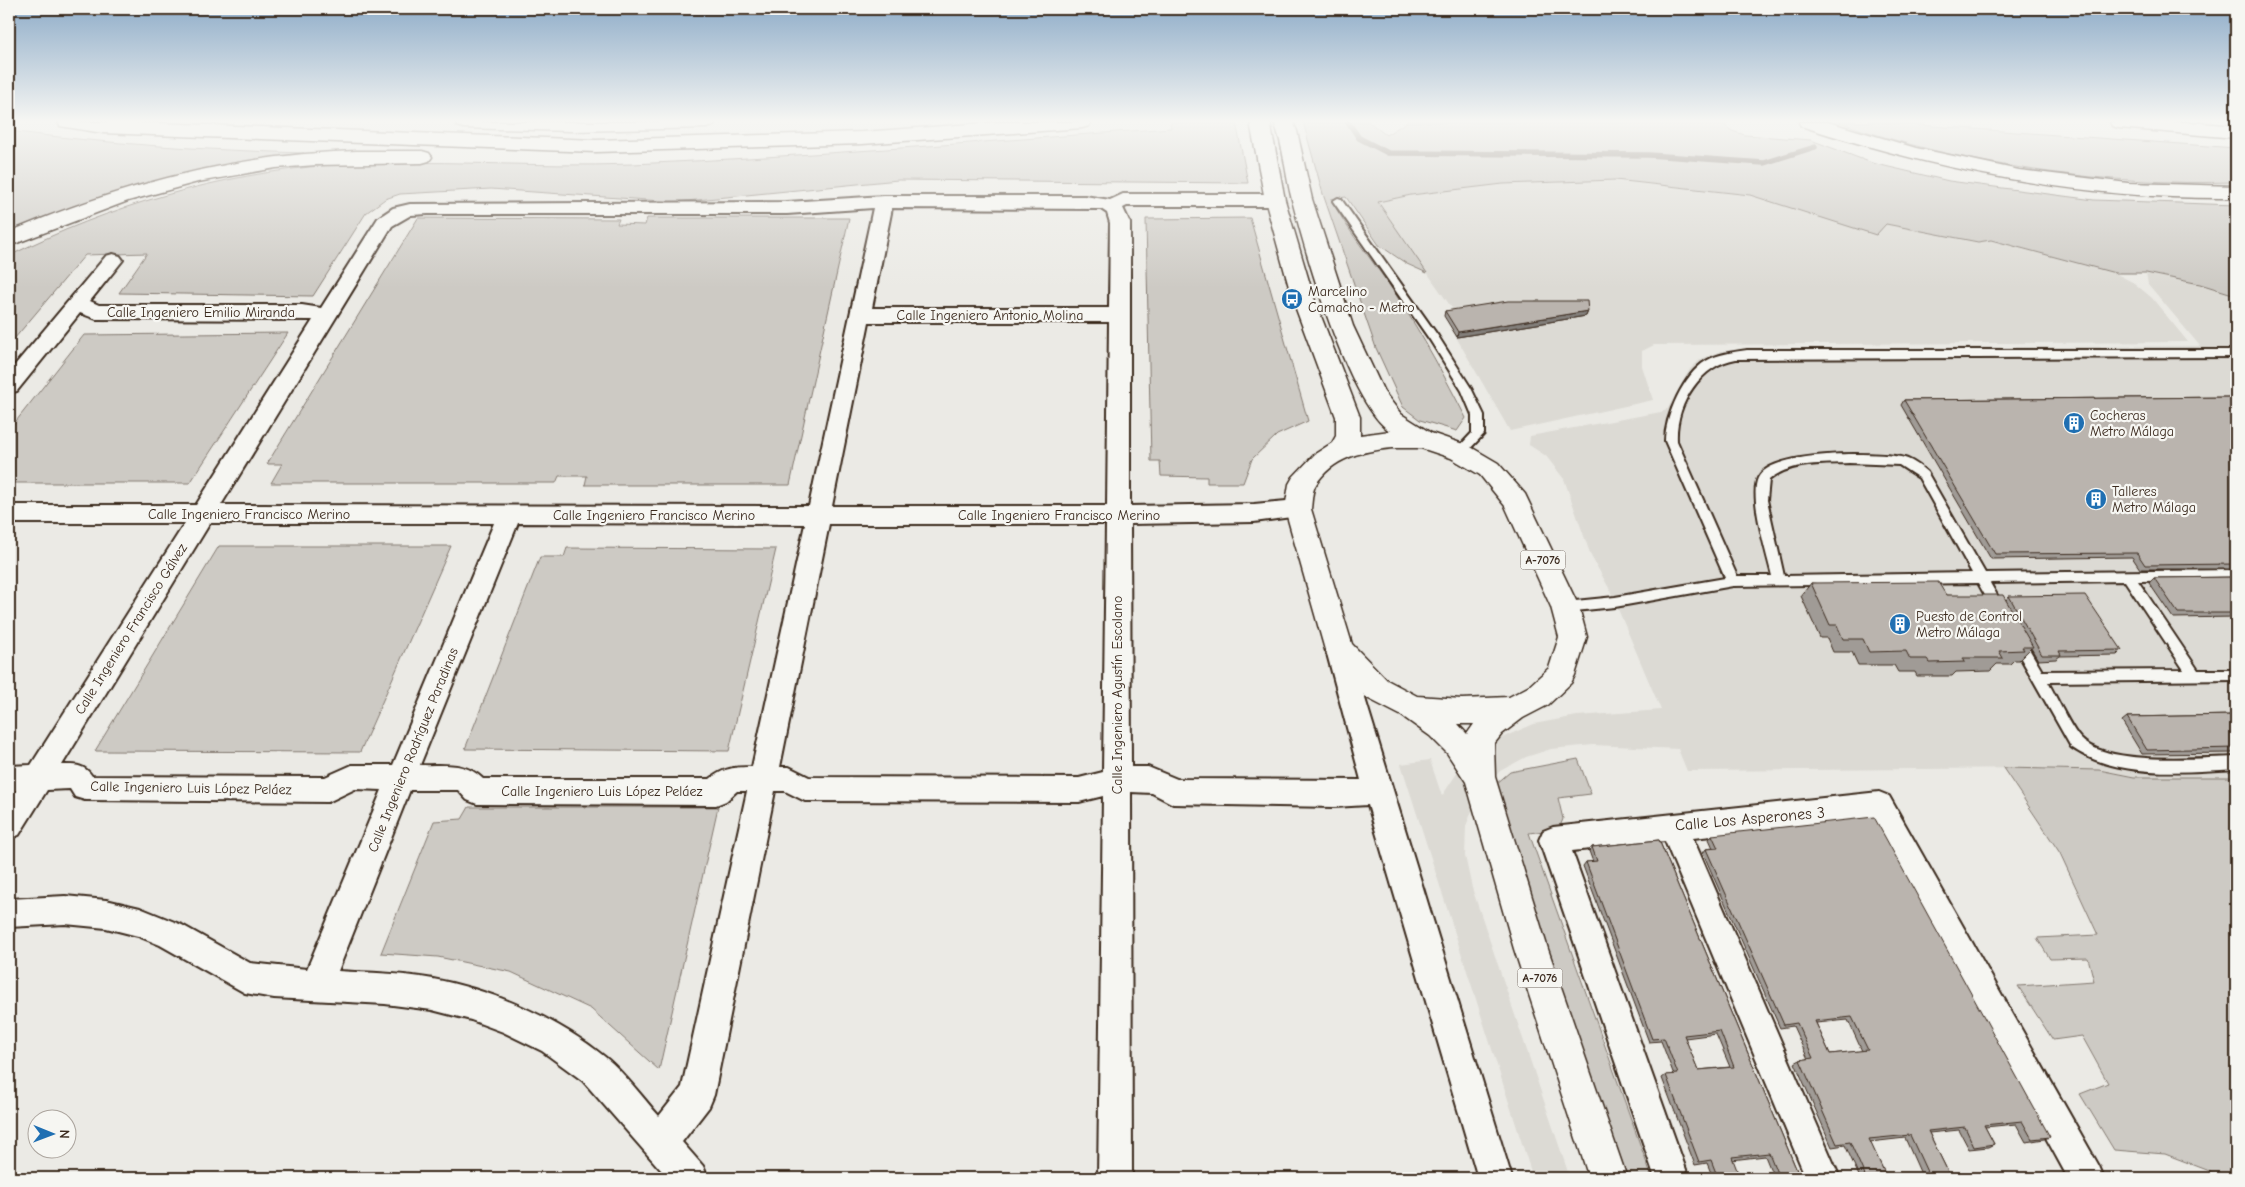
<svg xmlns="http://www.w3.org/2000/svg" width="2245" height="1187" font-family="'Comic Neue',sans-serif">
<style>
.built{fill:#dcdad4}
.green{fill:#cdcac4;stroke:#847a71}
.lines{fill:none;stroke-linecap:round;stroke-linejoin:round}
.stream{stroke:#7c7167;stroke-width:5.5}
.lane-casing{stroke:#3b2a1e;stroke-width:4}
.street-casing{stroke:#3b2a1e;stroke-width:4}
.primary-casing{stroke:#3b2a1e;stroke-width:3}
.highway-casing{stroke:#3b2a1e;stroke-width:3}
.lane{fill:#f6f6f2;fill-rule:evenodd}
.street{fill:#f6f6f2;fill-rule:evenodd}
.primary{fill:#f6f6f2;fill-rule:evenodd}
.highway{fill:#f6f6f2;fill-rule:evenodd}
.wall{fill:#a09b96;stroke:#3b2a1e;fill-rule:evenodd}
.shaded-wall{fill:#827e7a;stroke:#3b2a1e}
.building{fill:#bab4ae;stroke:#3b2a1e;fill-rule:evenodd}
.labels{text-anchor:middle;dominant-baseline:central;stroke-width:4.5;stroke-linejoin:round;paint-order:stroke}
.shield{fill:#f6f6f2;stroke:#73675e;stroke-width:1}
.shield-label{font-size:12px;font-weight:bold;fill:#3b2a1e}
.poi-label{font-size:14px;fill:#3b2a1e;stroke:#f6f6f2;text-anchor:start}
.street-label{font-size:14px;fill:#3b2a1e;stroke:#f6f6f2}
.near-street-label{font-size:16px;fill:#3b2a1e;stroke:#f6f6f2}
</style>
<rect width="100%" height="100%" fill="#ebeae5"/>
<filter id="ink" filterUnits="userSpaceOnUse"><feTurbulence type="fractalNoise" baseFrequency=".02" numOctaves="2"/><feDisplacementMap in="SourceGraphic" scale="10" xChannelSelector="R" yChannelSelector="G"/><feConvolveMatrix kernelMatrix="1 2 1 2 8 2 1 2 1" color-interpolation-filters="sRGB"/></filter>
<g filter="url(#ink)">
<g class="built">
<path d="M1616 180 1750 195 1978 242 1991 240 2115 273 2134 283 2152 298 2188 342 1654 345 1642 351V366L1653 400 1510 431 1444 316 1456 314 1378 202 1411 195 1503 184Z"/>
<path d="M2146 273 2200 284 2236 295V777H2134L2099 770 2043 768 1687 771 1678 749 1593 745 1551 749 1526 757 1500 771 1473 800 1474 806 1466 826 1465 856 1472 888 1570 1178H1533L1401 764 1430 760 1442 796 1461 767 1490 743 1534 724 1577 716 1661 710 1609 588 1591 556 1564 479 1546 456 1529 445 1530 436 1661 412 1668 408 1690 369 1701 359 1721 351 1744 349 2200 346 2148 284Z"/>
</g>
<g class="green">
<path d="M1170 122H1236L1248 183 898 180 676 202 491 189 400 194 385 199 366 213 313 296 119 293 147 253 85 255 9 345V256C108 206 220 174 331 165 432 158 533 168 633 164 813 156 992 141 1171 128Z"/>
<path d="M1303 122H1369L1386 135 1407 122H1720L1732 131 1745 135 1811 140 1872 163 1949 181 2094 200 2236 205V295L2200 284 2146 273H2115L1991 240 1978 242 1886 224 1876 235 1750 195 1615 180 1503 184 1411 195 1378 202 1427 273 1407 264 1379 245 1346 197 1331 199C1349 234 1376 264 1398 298 1423 336 1445 377 1466 418L1457 431 1420 420 1403 407 1376 348 1323 194Z"/>
<path d="M1839 122H1878L2236 148V182C2107 186 1961 166 1839 122Z"/>
<path d="M9 131C107 144 205 150 304 153L261 160 9 235Z"/>
<path d="M418 218 619 219 617 224 645 225 647 218H849L790 485H585L587 476H559L556 483H271L282 464H267Z"/>
<path d="M1250 218 1308 421 1277 435 1252 459 1243 483H1207V477L1161 476 1160 461H1151L1146 219Z"/>
<path d="M288 333 190 483H9V430L84 335Z"/>
<path d="M219 546H451L360 752 95 751Z"/>
<path d="M567 548 776 549 729 751 465 749 540 557H564Z"/>
<path d="M1578 759 1591 794 1558 798 1563 819 1559 829 1529 833 1652 1178H1628L1544 947 1496 784 1510 772Z"/>
<path d="M2003 768 2099 770 2134 777H2236V1178H2221L2207 1170 2165 1154 2114 1150 2080 1094 2108 1083 2082 1036 2053 1040 2018 986 2094 981 2088 958 2050 959 2037 938 2098 935 2060 853Z"/>
<path d="M469 807H718L659 1070 591 1009 511 972 438 957 381 953 434 821 462 819Z"/>
</g>
<g class="lines">
<path class="stream" d="M1348 122 1359 138 1388 153 1649 155 1764 163 1815 147"/>
<g class="lane-casing">
<g id="lane">
<path d="M1338 198 1341 199 1438 336 1471 388 1484 415V434L1464 455H1456L1454 452 1472 433V415L1462 391 1430 340 1333 201Z"/>
<path d="M1747 350H2236V357L1736 359C1700 365 1675 405 1677 441L1737 576H1772C1767 554 1749 497 1758 478 1771 450 1874 452 1901 457 1911 459 1919 465 1927 472L1985 573 2236 570V580L2138 581 2198 670H2236V680L2048 682C2056 696 2071 729 2081 739 2107 766 2200 758 2236 757V769C2184 772 2116 779 2071 747L2010 639 2011 635H2021L2042 671 2184 670 2125 581 1990 583 2005 609 2003 613H1995L1978 583 1733 586 1615 607 1565 612 1561 611 1559 607 1561 603 1565 602 1615 597 1725 578 1665 441C1665 416 1684 374 1706 361 1718 354 1733 352 1747 350ZM1849 463 1899 465 1919 478 1972 573 1784 576 1767 500 1769 480C1790 462 1822 464 1849 463Z"/>
</g>
</g>
<g class="street-casing">
<g id="street">
<path d="M1123 194H1275L1282 196 1284 200 1282 204 1275 206H1127L1123 208 1130 223V506L1254 504 1298 500 1306 503 1310 509 1306 515 1254 522 1130 524 1131 767H1148L1177 779 1361 780 1326 650 1330 643 1339 639 1348 643 1512 1178H1478L1368 805 1334 807 1173 804 1152 793 1131 792 1132 1178H1098L1103 796 1079 802 805 801 785 791H775L714 1095 709 1107 682 1142 703 1166 708 1178H668L583 1081 542 1051 503 1032 471 1020 432 1010 385 1004 274 998 245 993 160 945 138 936 106 928 65 924 9 927V899L65 896 106 900 140 908 182 925 250 963 307 969 382 790 355 789 328 802 85 800 75 797 70 789 47 790 19 835 9 839V801L16 790H9V766L31 765 185 523H9V505H196L313 320 96 319 80 313 17 391 9 393V372L106 256 113 254 120 256 123 260 90 301 99 305H302L321 308 378 218 393 208 410 204 787 202 884 196H1085L1110 200ZM873 208 809 506 221 505 392 226 411 215 428 214H787ZM892 208 1101 209 1107 213 1110 223 1109 308H872ZM869 322H1109L1107 506H832ZM210 523H494L393 765H352L325 777 92 776C84 764 75 765 62 765ZM518 523 805 524 752 767C734 767 724 768 710 779H483C465 761 444 766 420 765ZM829 524H1106L1103 772 1079 778 809 777 789 767H780ZM410 790H458L467 800 477 804 716 805 726 801 737 791H747L682 1087 659 1116C642 1097 625 1073 605 1057 557 1018 493 990 433 979 402 973 369 973 338 971Z"/>
<path d="M1879 792 1889 796 2099 1166 2104 1178H2068L1871 819 1693 838 1840 1178H1806L1665 841 1572 851 1689 1178H1655L1539 840 1543 831 1553 827Z"/>
</g>
</g>
<g class="primary-casing">
<path id="primary" d="M1250 122H1270L1285 200 1314 298 1360 417V435L1390 431C1348 403 1305 251 1292 200 1285 174 1284 146 1274 122H1293L1297 131 1312 199 1353 326 1384 392 1401 414 1431 433 1469 446 1498 463 1525 494 1579 607 1587 637 1575 675 1571 683 1548 705 1523 718 1502 734 1494 744 1495 777 1548 949 1627 1178H1589L1514 949 1466 782 1447 753 1430 736 1402 716 1367 698 1329 658 1325 650 1285 509 1289 484 1293 477 1315 454 1332 443 1336 436V417L1292 298 1265 200ZM1393 448H1421L1451 458 1480 475 1505 506 1551 607 1559 637 1549 668 1528 687 1509 697 1462 699 1417 696 1387 680 1352 644 1311 509C1312 502 1312 492 1315 486 1332 457 1363 451 1393 448ZM1458 724H1474L1467 734Z"/>
</g>
<g class="highway-casing">
<g id="highway">
<path d="M58 122H130L596 140 862 132 999 122H1091L1089 126 1082 128 862 144 596 152 103 133 60 126Z"/>
<path d="M455 122H715L713 126 706 128 571 131 464 128 457 126Z"/>
<path d="M1799 122H1828L1916 148 2019 170 2128 183 2236 186V198C2087 200 1943 172 1801 126Z"/>
<path d="M2110 122H2190L2236 126V138L2119 128 2112 126Z"/>
<path d="M356 151H422L429 153 432 157 429 161 422 163 316 165 276 168 198 182 128 201 9 246V232C120 185 235 154 356 151Z"/>
</g>
</g>
<use href="#lane" class="lane"/>
<use href="#street" class="street"/>
<use href="#primary" class="primary"/>
<use href="#highway" class="highway"/>
</g>
<g class="wall">
<path d="M1445 311H1588L1586 316 1457 337 1444 316Z"/>
<path d="M2236 397V569H2140L2132 557 1991 559 1901 405 1904 400Z"/>
<path d="M2236 577V617L2173 618 2149 583 2154 578Z"/>
<path d="M1811 583 1946 595 2006 600 2009 596 2122 650 2117 655 2060 656 2056 659 2038 660 2031 648 2019 660H2014L2010 664H1997L1990 671 1956 672 1952 676H1917L1915 672H1898L1894 665H1858L1852 652H1833L1827 638H1820L1801 596Z"/>
<path d="M2236 715V753L2142 754 2122 721 2127 717Z"/>
<path d="M1712 835 2050 1137 2044 1139 2026 1142 2016 1124 1985 1127 1994 1144 1988 1147 1969 1149 1959 1130 1929 1133 1951 1178H1860L1845 1145 1832 1147 1795 1063 1800 1060 1808 1059 1793 1026 1780 1028 1703 853 1706 849 1713 848 1709 839ZM1848 1020 1862 1051 1830 1054 1816 1023ZM1905 1138 1921 1174 1887 1178 1870 1142Z"/>
<path d="M1659 840 1800 1178H1774L1765 1156 1732 1160 1740 1178H1713L1707 1163 1695 1165 1662 1078 1666 1075H1674L1661 1041 1649 1042 1583 866 1586 862H1593L1589 851 1592 847ZM1716 1034 1730 1067 1698 1070 1685 1038Z"/>
</g>
<path class="shaded-wall" d="M1588 311 1586 316 1457 337 1458 332Z"/>
<g class="building">
<path d="M1508 301H1587L1588 311 1458 332 1445 311Z"/>
<path d="M2236 397V564L2145 565 2137 553 1995 554 1904 400Z"/>
<path d="M2236 577V613H2178L2154 578Z"/>
<path d="M1938 582 1946 595H2003L2033 647H2022L2024 650 1999 651 2003 658H1963L1965 662 1930 663 1927 659H1910L1906 651 1869 652 1863 639H1843L1837 625H1830L1811 583Z"/>
<path d="M2085 595 2122 650 2059 651 2061 655H2042L2009 596Z"/>
<path d="M2236 715V748L2147 750 2127 717Z"/>
<path d="M1874 817 2050 1137 2032 1139 2022 1121 1984 1125 1994 1144 1974 1147 1965 1127 1928 1131 1951 1178H1866L1850 1142 1837 1144 1800 1060 1813 1058 1797 1023 1784 1025 1706 849 1718 848 1712 835ZM1852 1017 1868 1050 1830 1054 1815 1021ZM1910 1135 1928 1174 1887 1178 1869 1139Z"/>
<path d="M1659 840 1800 1178H1779L1769 1153 1732 1157 1740 1178H1718L1711 1160 1699 1162 1666 1075 1678 1074 1664 1038 1652 1039 1586 862 1597 861 1592 847ZM1720 1031 1734 1067 1698 1070 1684 1035Z"/>
</g>
</g>
<linearGradient id="sky" x2="0" y2="1"><stop stop-color="#8eacc8"/><stop offset="0.42" stop-color="#f6f6f3"/><stop offset="1" stop-color="#f6f6f3" stop-opacity="0"/></linearGradient>
<rect width="2245" height="288" fill="url(#sky)"/>
<defs>
<g id="bus-disc" transform="scale(1.125)"><circle r="9.5" fill="#1f6fb2" stroke="#f6f6f2"/><path d="M-5-6H5V4H4V6H2V4H-2V6H-4V4H-5ZM-3.5-4V0h7V-4ZM-3.5 1.2v1.5H-2V1.2ZM2 1.2v1.5H3.5V1.2Z" fill="#fff"/></g>
<g id="building-disc" transform="scale(1.125)"><circle r="9.5" fill="#1f6fb2" stroke="#f6f6f2"/><path d="M-4-6H4V6H1V3H-1V6H-4ZM-2.5-4.3h1.7v1.8h-1.7ZM.8-4.3h1.7v1.8H.8ZM-2.5-1h1.7V.8h-1.7ZM.8-1h1.7V.8H.8Z" fill="#fff"/></g>
</defs>
<g fill-rule="evenodd">
<use href="#bus-disc" x="1292" y="299"/>
<use href="#building-disc" x="2074" y="423"/>
<use href="#building-disc" x="2096" y="499"/>
<use href="#building-disc" x="1900" y="624"/>
</g>
<g class="labels">
<g class="shield">
<rect x="1520.5" y="550.5" width="45" height="19" rx="4"/>
<rect x="1517.5" y="968.5" width="45" height="19" rx="4"/>
</g>
<g class="shield-label">
<text x="1543" y="560">A-7076</text>
<text x="1540" y="978">A-7076</text>
</g>
<g class="poi-label">
<text x="1308" y="291">Marcelino<tspan x="1308" dy="16">Camacho - Metro</tspan></text>
<text x="2090" y="415">Cocheras<tspan x="2090" dy="16">Metro Málaga</tspan></text>
<text x="2112" y="491">Talleres<tspan x="2112" dy="16">Metro Málaga</tspan></text>
<text x="1916" y="616">Puesto de Control<tspan x="1916" dy="16">Metro Málaga</tspan></text>
</g>
<g class="street-label">
<text x="201" y="312">Calle Ingeniero Emilio Miranda</text>
<text x="990" y="315">Calle Ingeniero Antonio Molina</text>
<text x="249" y="514">Calle Ingeniero Francisco Merino</text>
<text x="654" y="515">Calle Ingeniero Francisco Merino</text>
<text x="1059" y="515">Calle Ingeniero Francisco Merino</text>
<text transform="translate(131 629) rotate(-58)">Calle Ingeniero Francisco Gálvez</text>
<text transform="translate(1117 695) rotate(-90)">Calle Ingeniero Agustín Escolano</text>
<text transform="translate(413 750) rotate(-68)">Calle Ingeniero Rodríguez Paradinas</text>
<text transform="translate(191 788) rotate(1)">Calle Ingeniero Luis López Peláez</text>
<text x="602" y="791">Calle Ingeniero Luis López Peláez</text>
</g>
<g class="near-street-label">
<text transform="translate(1750 819) rotate(-5)">Calle Los Asperones 3</text>
</g>
</g>
<rect width="2245" height="1187" fill="none" stroke="#f6f6f2" stroke-width="30"/>
<rect x="15" y="15" width="2215" height="1157" fill="none" stroke="#3b2a1e" stroke-width="2" filter="url(#ink)"/>
<g transform="translate(52 1134) rotate(91)"><circle r="24" fill="#f6f6f2" stroke="#aba49d"/>
<path d="M0-4L9 19L0 12L-9 19Z" fill="#1f6fb2"/>
<text y="-8" font-size="14" font-weight="bold" text-anchor="middle" fill="#3b2a1e">N</text>
</g>
</svg>
